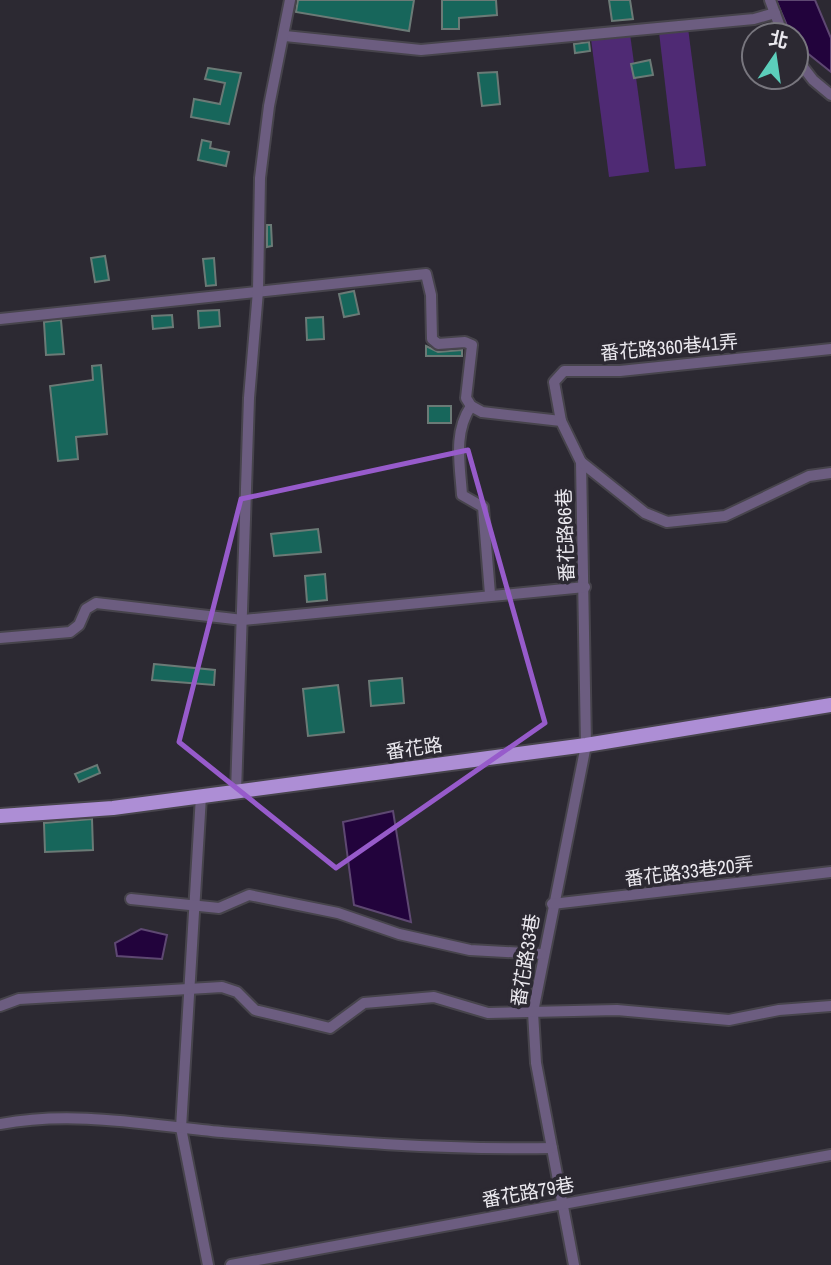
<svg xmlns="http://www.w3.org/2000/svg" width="831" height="1265" font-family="'Archivo Narrow','Noto Sans TC',sans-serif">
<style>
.green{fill:#4f2a74}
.water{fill:#22033c;stroke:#5e4872;stroke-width:2}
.building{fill:#17665b;stroke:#6b7a76;stroke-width:2}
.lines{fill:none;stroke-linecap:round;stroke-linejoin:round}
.minor-casing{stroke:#47444c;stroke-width:14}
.major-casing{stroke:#47444c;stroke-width:18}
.minor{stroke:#6c5d80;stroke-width:10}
.major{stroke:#ad8ed5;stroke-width:14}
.marked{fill:none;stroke:#975bcb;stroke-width:5;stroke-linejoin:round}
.labels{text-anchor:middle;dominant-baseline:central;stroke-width:7;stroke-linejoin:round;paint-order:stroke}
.street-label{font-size:19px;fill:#ebe9ef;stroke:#2c2932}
</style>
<rect width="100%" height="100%" fill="#2c2932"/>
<g class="green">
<path d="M688 28 706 166 675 169 659 32Z"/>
<path d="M630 34 649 172 609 177 591 39Z"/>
</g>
<g class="water">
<path d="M776 0H815L831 38V72L796 44V35H791Z"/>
<path d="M393 811 411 922 354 905 343 822Z"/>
<path d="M141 929 167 935 162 959 117 956 115 943Z"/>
</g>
<g class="building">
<path d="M298 0H414L409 31 296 12Z"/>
<path d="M442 0H496L497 15 459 18V29H442Z"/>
<path d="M609 0H630L633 19 612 21Z"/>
<path d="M589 42 590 51 575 53 574 44Z"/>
<path d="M650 60 653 75 634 78 631 64Z"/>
<path d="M208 68 241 73 229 124 191 117 194 99 220 104 225 83 205 79Z"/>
<path d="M497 72 500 104 482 106 478 73Z"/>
<path d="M202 140 211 142 210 148 229 152 226 166 198 160Z"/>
<path d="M267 225H271L272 246 267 247Z"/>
<path d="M105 256 109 280 95 282 91 258Z"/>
<path d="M214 258 216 285 206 286 203 259Z"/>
<path d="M354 291 359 314 344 317 339 294Z"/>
<path d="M219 310 220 326 199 328 198 311Z"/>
<path d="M172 315 173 327 153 329 152 316Z"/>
<path d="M323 317 324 339 307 340 306 318Z"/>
<path d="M61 320 64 354 46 355 44 322Z"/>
<path d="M426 346 438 352 462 350V356H426Z"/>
<path d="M101 365 107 434 76 437 78 459 58 461 50 386 93 380 92 366Z"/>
<rect x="428" y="406" width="23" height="17"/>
<path d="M318 529 321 552 274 556 271 534Z"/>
<path d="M325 574 327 600 307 602 305 576Z"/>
<path d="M154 664 215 670 214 685 152 680Z"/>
<path d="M402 678 404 703 371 706 369 681Z"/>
<path d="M338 685 344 732 308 736 303 689Z"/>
<path d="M97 765 100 773 79 782 75 774Z"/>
<path d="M92 819 93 850 45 852 44 823Z"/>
</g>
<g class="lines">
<g class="minor-casing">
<g id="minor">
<path d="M770 0 783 35"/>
<path d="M285 36 421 50 754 19 775 13"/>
<path d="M796 58 813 80 831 95"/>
<path d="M0 319 426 274 431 295 432 339 438 344 465 342 472 345 466 398 471 406C453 433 460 464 462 495L483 507 490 594"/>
<path d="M471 406 482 412 561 421 581 462 586 745 533 1012 536 1063 574 1265"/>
<path d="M561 421 554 382 564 371H620L831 349"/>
<path d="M581 462 645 513 667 522 725 516 809 476 831 473"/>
<path d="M0 638 70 632 79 625 86 609 96 603 243 620 585 587"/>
<path d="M236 792 249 398 258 291 260 178 269 106 290 0"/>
<path d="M201 796 181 1128 208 1265"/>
<path d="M131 899 219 908 249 895 338 913 399 934 470 950 542 954"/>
<path d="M552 904 831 872"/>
<path d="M0 1006 19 999 222 987 237 992 255 1010 330 1028 364 1003 434 997 488 1013 617 1010 729 1020 779 1010 831 1006"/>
<path d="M0 1124C74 1110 148 1125 222 1132 332 1141 441 1150 552 1148"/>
<path d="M231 1265 831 1155"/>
</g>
</g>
<g class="major-casing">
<path id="major" d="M0 816 113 808 586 745 831 705"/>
</g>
<use href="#minor" class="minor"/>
<use href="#major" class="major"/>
</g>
<path class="marked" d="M468 450 545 723 336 868 179 742 241 499Z"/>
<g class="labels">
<g class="street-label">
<text transform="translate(669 347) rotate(-5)">番花路360巷41弄</text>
<text transform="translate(565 535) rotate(-92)">番花路66巷</text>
<text transform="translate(414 748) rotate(-8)">番花路</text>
<text transform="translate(689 871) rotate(-7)">番花路33巷20弄</text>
<text transform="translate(525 960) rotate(-81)">番花路33巷</text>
<text transform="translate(528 1192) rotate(-10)">番花路79巷</text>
</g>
</g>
<g transform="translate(775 56) rotate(13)"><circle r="33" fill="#2c2932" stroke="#78767e" stroke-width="2"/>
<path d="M0-5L12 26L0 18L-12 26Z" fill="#5ccebb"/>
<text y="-10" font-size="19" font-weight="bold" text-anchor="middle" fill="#ebe9ef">北</text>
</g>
</svg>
